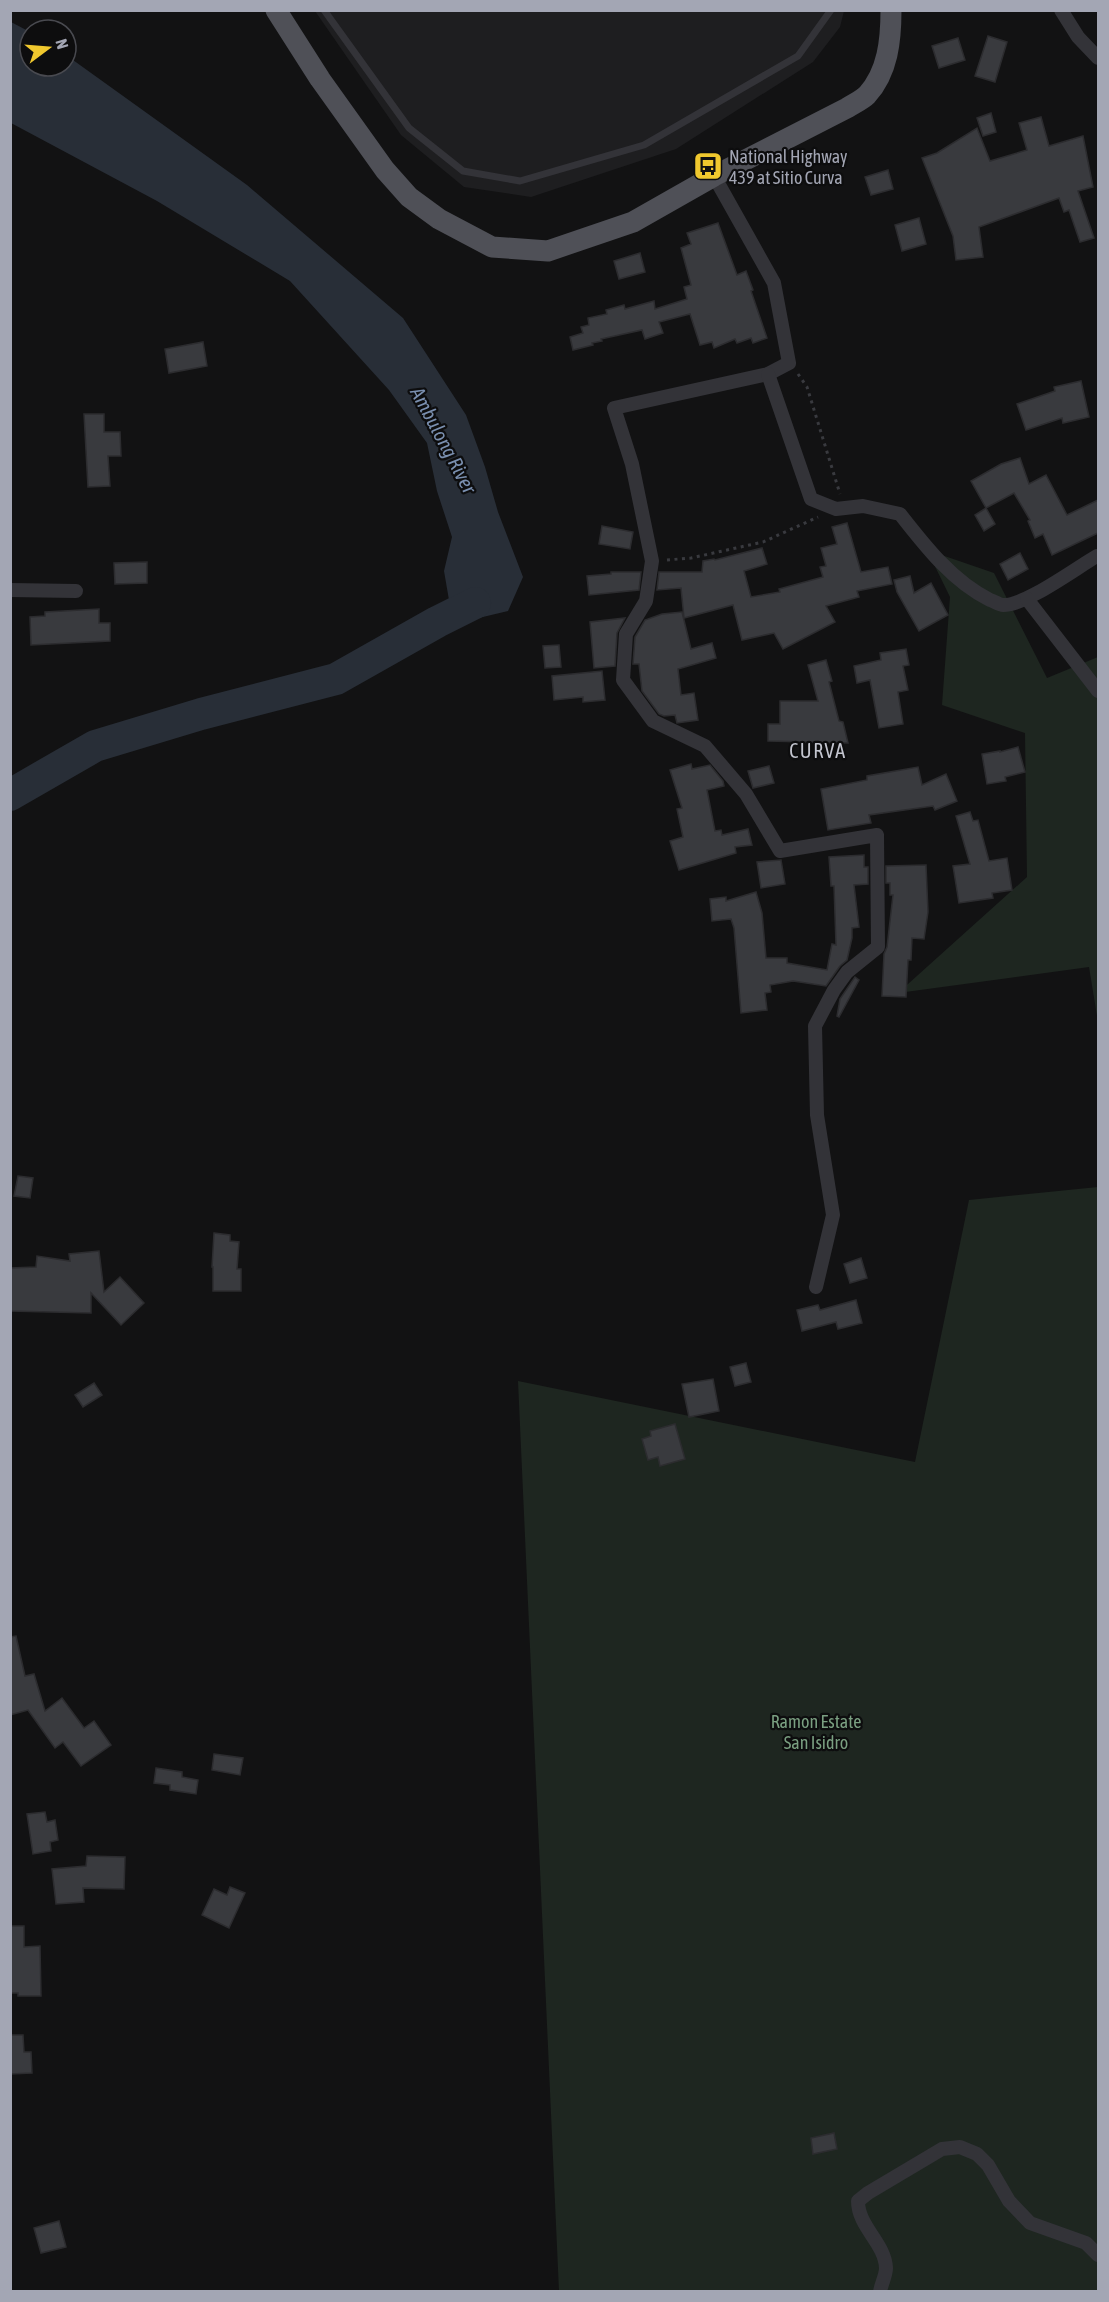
<svg xmlns="http://www.w3.org/2000/svg" width="1109" height="2302" font-family="'Asap Condensed',sans-serif">
<style>
.built{fill:#1e1e20}
.green{fill:#1e2620}
.water{fill:#282e37}
.lines{fill:none;stroke-linecap:round;stroke-linejoin:round}
.river{stroke:#282e37;stroke-width:32}
.building{fill:#393a3e;stroke:#2c2c2f;stroke-width:1.5}
.path{stroke:#393a3f;stroke-width:3;stroke-dasharray:3 4.5;stroke-linecap:butt}
.lane{stroke:#333338;stroke-width:7}
.street{stroke:#333338;stroke-width:14}
.primary{stroke:#4f5057;stroke-width:21}
.labels{text-anchor:middle;dominant-baseline:central;stroke-width:4.5;stroke-linejoin:round;paint-order:stroke}
.poi-label{font-size:18px;fill:#a3a6b4;stroke:#0d0d0e;text-anchor:start}
.park-label{font-size:18px;fill:#7a9f81;stroke:#0d0d0e}
.water-label{font-size:20px;font-style:italic;fill:#7a8faf;stroke:#0d0d0e}
.neighbourhood-label{font-size:20px;letter-spacing:1.5px;fill:#c4c6d0;stroke:#0d0d0e}
</style>
<rect width="100%" height="100%" fill="#121213"/>
<path class="built" d="M315 11H844L840 27 813 62 676 149 531 197 464 187 401 135Z"/>
<g class="green">
<path d="M927 550 994 573 1047 678 1098 657V1022L1089 967 898 993 1027 877 1025 733 942 705 950 597Z"/>
<path d="M1098 1187V2291H559L518 1381 915 1462 969 1200Z"/>
</g>
<path class="water" d="M11 22 30 32V66H66V55L247 185 403 318 466 415 485 467 498 512 523 577 508 611 445 626 437 622 449 600 444 571 452 537 437 491 427 443 389 390 290 281 157 201 11 123Z"/>
<g class="lines">
<path class="river" d="M10 795 95 746 201 714 336 679 437 622 475 603"/>
</g>
<g class="building">
<path d="M988 36 1007 42 995 82 975 76Z"/>
<path d="M958 38 965 60 939 68 932 46Z"/>
<path d="M991 113 996 132 983 136 977 118Z"/>
<path d="M1041 117 1049 146 1083 136 1093 187 1078 191 1094 238 1080 242 1069 210 1064 212 1059 198 979 227 983 257 956 260 953 236 922 158 937 153 977 128 990 161 1027 150 1019 123Z"/>
<path d="M888 170 893 189 871 195 865 177Z"/>
<path d="M919 218 926 244 902 251 895 225Z"/>
<path d="M718 223 737 275 746 271 753 290 751 291 767 338 753 343 751 338 737 343 735 339 714 348 712 342 700 345 690 314 659 322 663 333 645 339 642 330 601 339 602 341 592 343 593 345 573 350 570 337 583 333 581 327 589 325 588 318 607 314 606 310 624 305 625 309 654 301 655 309 687 299 684 287 691 285 681 248 691 244 687 233Z"/>
<path d="M640 253 645 272 619 279 614 261Z"/>
<path d="M203 342 207 366 169 373 165 349Z"/>
<path d="M1081 381 1089 417 1063 423 1062 418 1026 430 1017 404 1055 391 1054 387Z"/>
<path d="M84 414H104V432H120L121 456H108L110 486 88 487Z"/>
<path d="M1020 458 1029 484 1046 475 1067 515 1098 500V533L1052 555 1043 534 1035 538 1028 521 1030 520 1014 493 986 508 971 481 1001 464Z"/>
<path d="M986 508 995 524 984 531 975 515Z"/>
<path d="M847 523 861 572 888 567 892 584 857 591 859 597 826 606 835 622 783 649 774 633 742 640 733 605 684 618 681 588 657 590 659 572H702L703 561 714 559 715 560 762 548 767 564 744 571 751 597 780 592 779 589 823 577 820 567 826 566 821 548 837 544 832 527Z"/>
<path d="M602 526 633 532 630 549 599 544Z"/>
<path d="M1020 553 1028 569 1008 580 1000 564Z"/>
<path d="M147 562V583L115 584 114 563Z"/>
<path d="M611 572H641L639 590 589 595 587 576 611 574Z"/>
<path d="M910 576 914 593 931 583 948 615 919 631 897 592 894 580Z"/>
<path d="M99 609V623H110V641L31 645 30 617 45 616V612Z"/>
<path d="M682 612 691 649 712 643 716 658 678 669 681 695 694 693 698 720 677 723 675 715 664 716 659 714 642 691 639 664H633L635 637 645 620 662 614Z"/>
<path d="M625 618 617 633 615 666 594 668 590 622Z"/>
<path d="M559 645 561 667 545 668 543 646Z"/>
<path d="M906 649 909 665 903 666 908 690 898 692 903 724 879 728 870 680 857 683 854 666 881 660 880 653Z"/>
<path d="M826 660 832 681 829 682 839 721 843 722 848 743 768 741V724H780V701H818L808 665Z"/>
<path d="M602 671 605 700 583 702V697L554 700 552 676Z"/>
<path d="M1018 747 1025 772 1005 777 1006 781 987 784 982 754 1000 751V752Z"/>
<path d="M691 764 692 769 710 765 723 781 724 786 707 790 715 831 721 830 722 835 748 829 752 845 735 847 736 853 679 870 670 841 683 837 677 809 682 808 670 770Z"/>
<path d="M769 766 774 783 753 788 748 771Z"/>
<path d="M918 767 922 785 946 774 957 801 935 810 933 806 869 815 871 823 828 830 821 789 867 780V776Z"/>
<path d="M970 812 973 821 978 820 989 861 1007 858 1012 890 992 893 993 898 959 903 953 866 970 864 956 816Z"/>
<path d="M864 855V867H868V884L854 885 859 927 852 928V938L847 960 840 966 826 986 793 981 770 985 771 992 765 993 767 1010 741 1013 734 928 731 919 712 921 710 899 726 897V901L756 892 762 913 766 958H787V963L827 970 832 944 836 945 834 886H831L829 857Z"/>
<path d="M781 860 785 884 761 888 757 862Z"/>
<path d="M926 865 928 912 924 939 912 938 911 960H908L906 997 882 996 884 954 887 947 893 895H890V883H886V866Z"/>
<path d="M855 977 859 980 839 1017 837 1016 840 999Z"/>
<path d="M18 1176 33 1178 30 1198 14 1196Z"/>
<path d="M214 1233 230 1235V1241L239 1242 237 1269H241V1291H213V1267H212Z"/>
<path d="M99 1251 104 1292 120 1277 144 1303 121 1325 91 1293V1313L10 1311V1268L36 1267 37 1256 70 1261 69 1254Z"/>
<path d="M861 1258 867 1278 850 1283 844 1264Z"/>
<path d="M856 1300 862 1323 838 1329 836 1322 802 1331 797 1310 818 1305 820 1310Z"/>
<path d="M746 1363 751 1382 735 1386 730 1367Z"/>
<path d="M713 1379 719 1411 689 1417 682 1384Z"/>
<path d="M94 1383 102 1395 83 1407 75 1395Z"/>
<path d="M675 1424 685 1459 660 1466 658 1457 648 1460 642 1439 651 1436 650 1431Z"/>
<path d="M16 1636 25 1676 34 1674 45 1711 62 1698 84 1728 94 1721 111 1745 81 1766 63 1742 55 1748 28 1710 10 1715V1637Z"/>
<path d="M214 1754 243 1758 240 1775 212 1770Z"/>
<path d="M156 1768 182 1772V1777L198 1780 196 1794 170 1790V1785L154 1783Z"/>
<path d="M45 1812 47 1822 55 1820 58 1840 50 1842 51 1851 33 1854 27 1814Z"/>
<path d="M87 1856 125 1857 124 1889 83 1888 84 1902 56 1904 52 1869 86 1866Z"/>
<path d="M230 1887 245 1893 229 1928 202 1915 214 1889 227 1895Z"/>
<path d="M10 1926H24V1947L40 1946 41 1996H18V1993H10Z"/>
<path d="M10 2035H23L24 2052H31L32 2073 10 2074Z"/>
<path d="M834 2133 837 2149 813 2154 811 2138Z"/>
<path d="M59 2221 66 2247 41 2253 34 2228Z"/>
</g>
<g class="lines">
<g class="path">
<path d="M798 374 807 387 840 494"/>
<path d="M667 560 691 558 763 542 818 517"/>
</g>
<path class="lane" d="M324 10 409 128 463 171 520 181 644 145 798 56 831 10"/>
<g class="street">
<path d="M1061 10 1078 37 1098 58"/>
<path d="M714 176 774 283 789 363 768 374 614 408 632 464 652 561 646 601 626 634 623 680 653 721 705 746 746 794 780 851 877 835 878 947 847 972 834 990 815 1026 817 1115 833 1215 816 1287"/>
<path d="M768 374 811 499 836 509 863 506 900 514C925 546 953 582 990 600 994 601 999 605 1003 605 1025 606 1076 568 1097 556"/>
<path d="M10 590 76 591"/>
<path d="M1027 599 1098 691"/>
<path d="M880 2292C881 2284 886 2276 886 2268 885 2243 858 2227 858 2201L868 2193 942 2149 960 2147 977 2154 988 2165 1009 2201 1030 2223 1086 2243 1098 2255"/>
</g>
<path class="primary" d="M276 10 320 79 385 170 409 197 439 219 492 247 548 251 633 222 714 176 847 108C853 104 862 100 867 95 888 72 891 40 891 10"/>
</g>
<defs>
<g id="bus-square" transform="scale(1.5)"><rect x="-9" y="-9" width="18" height="18" rx="4" fill="#f0c82e" stroke="#0d0d0e"/><path d="M-5-6H5V4H4V6H2V4H-2V6H-4V4H-5ZM-3.5-4V0h7V-4ZM-3.5 1.2v1.5H-2V1.2ZM2 1.2v1.5H3.5V1.2Z" fill="#111"/></g>
</defs>
<g fill-rule="evenodd">
<use href="#bus-square" x="708" y="166"/>
</g>
<g class="labels">
<g class="poi-label">
<text x="729" y="156">National Highway<tspan x="729" dy="21">439 at Sitio Curva</tspan></text>
</g>
<g class="park-label">
<text x="816" y="1721">Ramon Estate<tspan x="816" dy="21">San Isidro</tspan></text>
</g>
<g class="water-label">
<text transform="translate(444 440) rotate(62)">Ambulong River</text>
</g>
<g class="neighbourhood-label">
<text x="818" y="750">CURVA</text>
</g>
</g>
<rect width="1109" height="2302" fill="none" stroke="#a3a6b4" stroke-width="24"/>
<g transform="translate(48 48) rotate(74)"><circle r="28" fill="#0d0d0e" stroke="#494a50" stroke-width="1.5"/>
<path d="M0-4.5L10 22L0 15L-10 22Z" fill="#f0c82e"/>
<text y="-9" font-size="16" font-weight="bold" text-anchor="middle" fill="#a3a6b4">N</text>
</g>
</svg>
